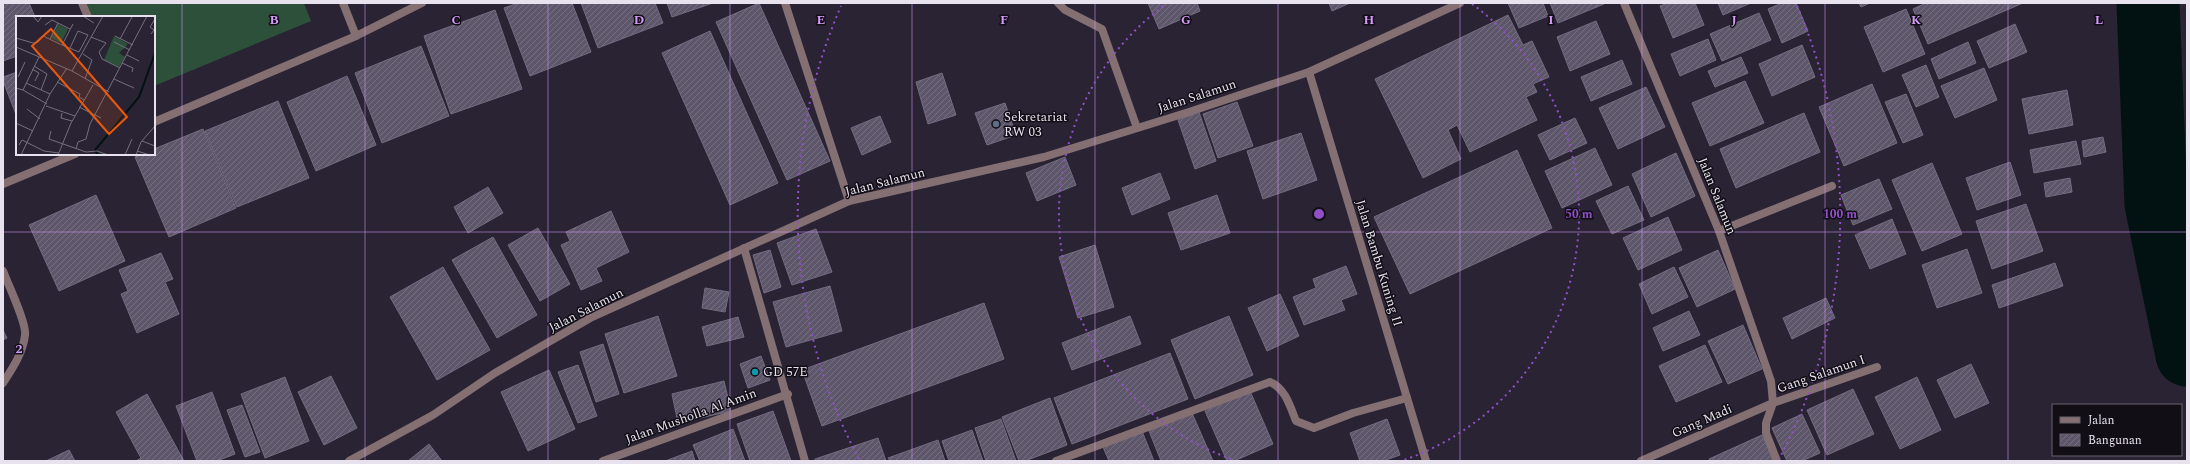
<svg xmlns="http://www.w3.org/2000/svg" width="2190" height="464" font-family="Spectral,serif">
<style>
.grass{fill:#2d503b}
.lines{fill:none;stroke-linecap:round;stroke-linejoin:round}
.river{stroke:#021212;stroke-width:63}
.building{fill:url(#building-hatch);stroke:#736c81}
.street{stroke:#846f72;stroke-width:8}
.grid{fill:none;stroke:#d79bf9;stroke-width:1;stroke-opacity:0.55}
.ring{fill:none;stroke:#9150c8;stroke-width:2;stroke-dasharray:2 4}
.service-dot{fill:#5c6f8a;stroke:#110e16;stroke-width:1.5}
.culture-dot{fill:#0f9aa8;stroke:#110e16;stroke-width:1.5}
.labels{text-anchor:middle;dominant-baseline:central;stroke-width:3;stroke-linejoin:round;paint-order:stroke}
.street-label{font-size:13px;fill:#e7e2ee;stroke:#110e16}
.poi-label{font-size:13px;fill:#e7e2ee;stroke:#110e16;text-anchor:start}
.inset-river{fill:none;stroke:#021212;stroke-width:2}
.inset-road{fill:none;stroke:#756f7e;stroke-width:1}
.view{fill:#e8590c;fill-opacity:0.15;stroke:#e8590c;stroke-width:2}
.inset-edge{fill:none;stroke:#e7e2ee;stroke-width:2}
.grid-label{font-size:13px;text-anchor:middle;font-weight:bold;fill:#d79bf9;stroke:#110e16;stroke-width:3;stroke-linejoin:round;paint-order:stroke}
.centre{fill:#9150c8;stroke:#110e16;stroke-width:2}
.ring-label{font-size:12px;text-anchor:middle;font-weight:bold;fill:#9150c8;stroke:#110e16;stroke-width:3;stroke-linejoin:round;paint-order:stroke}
</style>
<defs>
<pattern id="building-hatch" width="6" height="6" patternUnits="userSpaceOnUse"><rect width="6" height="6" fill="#5e576b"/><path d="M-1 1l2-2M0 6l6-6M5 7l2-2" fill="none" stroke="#756f80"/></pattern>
</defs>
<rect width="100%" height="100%" fill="#292334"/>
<path class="grass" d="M80 3H304L311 21 154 86V17H85Z"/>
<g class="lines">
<path class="river" d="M2148 3 2156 204 2187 355"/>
</g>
<g class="building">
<path d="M3 3H29L35 17H17V56L3 61Z"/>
<path d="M518 3H572L591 52 530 76 504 8Z"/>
<path d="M581 3H655L663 23 598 48Z"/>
<path d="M667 3H713L672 17Z"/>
<path d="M759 3 830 161 787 180 716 22Z"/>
<path d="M1148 3H1197L1200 11 1159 29Z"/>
<path d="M1329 3H1350L1332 11Z"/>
<path d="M1508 3H1543L1548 16 1519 28Z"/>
<path d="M1550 3H1603L1604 4 1558 23Z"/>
<path d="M1668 3H1695L1704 25 1673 38 1660 6Z"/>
<path d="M1718 3H1751L1723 15Z"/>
<path d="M1782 3H1796L1808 31 1782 43 1768 9Z"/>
<path d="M1859 3H1870L1861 7Z"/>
<path d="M1926 3H2023L1928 44 1913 9Z"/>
<path d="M1906 9 1925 54 1883 72 1864 27Z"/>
<path d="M495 10 522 89 451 114 424 36Z"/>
<path d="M1759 13 1771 40 1722 61 1710 34Z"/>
<path d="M1508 15 1523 45 1532 41 1549 77 1533 84 1537 92 1526 97 1537 120 1470 152 1457 125 1448 130 1461 159 1423 178 1375 79Z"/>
<path d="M1596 21 1610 54 1570 71 1557 37Z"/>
<path d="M2015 24 2027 52 1989 68 1977 41Z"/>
<path d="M710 31 778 183 730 205 662 53Z"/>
<path d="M1708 39 1716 60 1680 76 1671 54Z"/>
<path d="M1968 42 1976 63 1939 79 1931 59Z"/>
<path d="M1802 45 1815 77 1772 96 1759 64Z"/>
<path d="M421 46 449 116 382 143 355 73Z"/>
<path d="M1741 57 1748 73 1715 87 1708 71Z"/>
<path d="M1622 60 1632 84 1591 101 1581 77Z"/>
<path d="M1926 65 1939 97 1916 107 1902 75Z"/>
<path d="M1984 68 1997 100 1955 118 1941 86Z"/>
<path d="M17 72V117L3 81V77Z"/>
<path d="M942 73 956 115 928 124 916 82Z"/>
<path d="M347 76 376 145 316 171 287 102Z"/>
<path d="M1745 81 1764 123 1710 146 1692 103Z"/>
<path d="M1872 84 1897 143 1844 166 1819 107Z"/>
<path d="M1646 87 1665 127 1618 149 1599 108Z"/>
<path d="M2067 90 2073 125 2029 134 2022 99Z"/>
<path d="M1906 94 1923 135 1903 143 1885 102Z"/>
<path d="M278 101 309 178 237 207 205 131Z"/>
<path d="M1237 102 1253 146 1218 158 1203 114Z"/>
<path d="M1005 103 1016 135 987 145 975 113Z"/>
<path d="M1199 112 1216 161 1195 169 1178 120Z"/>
<path d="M1804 113 1820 152 1736 188 1720 149Z"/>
<path d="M880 116 891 142 862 155 851 128Z"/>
<path d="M1575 118 1587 143 1550 160 1538 135Z"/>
<path d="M203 129 236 208 169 237 135 157 143 154H154V149Z"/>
<path d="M1301 133 1317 180 1263 199 1247 151Z"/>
<path d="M2103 137 2106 152 2084 157 2082 141Z"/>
<path d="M2076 141 2081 164 2034 173 2030 150Z"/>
<path d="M1595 148 1612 185 1562 208 1545 171Z"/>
<path d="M1517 150 1552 228 1410 294 1374 217Z"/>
<path d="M1676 153 1695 196 1651 217 1632 174Z"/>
<path d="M1065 157 1076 185 1037 201 1026 173Z"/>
<path d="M2010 162 2021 195 1977 210 1966 178Z"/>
<path d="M1932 163 1962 234 1922 251 1892 180Z"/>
<path d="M1160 173 1170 199 1132 215 1122 188Z"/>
<path d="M2070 178 2072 192 2046 197 2044 183Z"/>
<path d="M1879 179 1892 209 1853 225 1841 195Z"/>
<path d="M1628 186 1644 220 1612 234 1596 201Z"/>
<path d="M488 187 503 213 468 233 454 207Z"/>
<path d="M96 195 125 261 59 291 29 225Z"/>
<path d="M1217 195 1230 233 1181 250 1168 213Z"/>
<path d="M2026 204 2043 251 1992 269 1976 221Z"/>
<path d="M611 211 629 252 596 268 602 281 581 290 561 245 570 241 566 232Z"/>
<path d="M1668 217 1682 250 1638 270 1623 238Z"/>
<path d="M1892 219 1906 254 1870 269 1855 235Z"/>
<path d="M538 228 570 284 540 301 508 245Z"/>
<path d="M816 229 832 272 792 285 777 243Z"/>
<path d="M493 237 537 315 497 338 452 260Z"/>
<path d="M1095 245 1114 307 1078 318 1059 257Z"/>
<path d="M1967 249 1982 293 1937 308 1922 265Z"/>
<path d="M770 250 781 287 764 293 753 255Z"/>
<path d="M1718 250 1735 289 1697 307 1679 268Z"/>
<path d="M161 253 173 279 165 282 179 314 137 333 121 294 128 291 119 270Z"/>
<path d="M2055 263 2063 286 1999 308 1992 285Z"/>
<path d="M1346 266 1357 294 1341 300 1345 310 1304 325 1293 297 1316 288 1313 279Z"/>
<path d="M443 267 490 350 437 380 390 297Z"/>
<path d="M1674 267 1688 297 1652 314 1639 284Z"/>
<path d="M830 286 842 331 786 347 773 302Z"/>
<path d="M705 288 729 292 725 312 702 308Z"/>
<path d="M1280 294 1299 336 1267 351 1248 308Z"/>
<path d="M1826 298 1835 318 1792 339 1783 318Z"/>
<path d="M984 303 1004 359 822 426 802 370Z"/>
<path d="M1689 311 1700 335 1663 351 1653 328Z"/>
<path d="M658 316 677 376 624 393 605 334Z"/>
<path d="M1130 316 1141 344 1072 370 1062 343Z"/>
<path d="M1229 316 1253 375 1195 399 1171 340Z"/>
<path d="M738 317 744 337 707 346 702 327Z"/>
<path d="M1743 325 1762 369 1728 384 1708 341Z"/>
<path d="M3 330 7 338 3 340Z"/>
<path d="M603 344 619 394 596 402 580 352Z"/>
<path d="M1705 345 1722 382 1676 402 1659 366Z"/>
<path d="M1170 353 1188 399 1072 444 1054 398Z"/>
<path d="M761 356 770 380 748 388 740 364Z"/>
<path d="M1971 364 1989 403 1955 418 1937 380Z"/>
<path d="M578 365 597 416 578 423 558 372Z"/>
<path d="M549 370 575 429 528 451 501 392Z"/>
<path d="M331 376 357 428 324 445 298 392Z"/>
<path d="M285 377 309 441 265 458 241 394Z"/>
<path d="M1917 377 1941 430 1900 449 1875 397Z"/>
<path d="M724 381 731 411 678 423 672 394Z"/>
<path d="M1853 389 1874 434 1827 455 1807 410Z"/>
<path d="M1250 391 1273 444 1234 461H1227L1205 411Z"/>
<path d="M212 392 235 454 217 461H197L176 406Z"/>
<path d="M147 394 184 461H136L141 458 116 412Z"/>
<path d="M1050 398 1067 445 1025 461H1019L1002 417Z"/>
<path d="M242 405 260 452 245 457 227 410Z"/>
<path d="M773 411 791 461H750L737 424Z"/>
<path d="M1192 413 1213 461H1161L1149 431Z"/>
<path d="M1802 414 1820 453 1802 461H1787L1772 428Z"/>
<path d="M1001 419 1016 461H986L975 428Z"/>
<path d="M1387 419 1400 455 1383 461H1360L1350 433Z"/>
<path d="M733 429 745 461H700L693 445Z"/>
<path d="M972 430 983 461H949L942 441Z"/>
<path d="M1142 431 1154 461H1109L1103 447Z"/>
<path d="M1762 435 1774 461H1710L1709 459Z"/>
<path d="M878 438 886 461H815V459Z"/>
<path d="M938 440 945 461H890L888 458Z"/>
<path d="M429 444 442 461H408Z"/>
<path d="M69 450 75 461H46Z"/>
<path d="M692 451 695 461H665Z"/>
</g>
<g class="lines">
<g class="street">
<path d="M82 3 88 17"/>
<path d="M343 3 356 36"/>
<path d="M785 3 849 201"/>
<path d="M1058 3 1065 10 1102 29 1137 128"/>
<path d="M1624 3 1719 231 1771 381 1773 403 1766 423V433L1777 461"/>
<path d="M1309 72 1426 461"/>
<path d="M154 122 356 36 422 3"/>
<path d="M3 184 75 154"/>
<path d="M1719 231 1832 186"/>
<path d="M744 248 805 461"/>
<path d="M3 271C8 284 27 324 25 335 23 353 12 369 3 383"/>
<path d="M349 461 433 415 495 373 592 317 849 201 1044 157 1189 112 1309 72 1460 3"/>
<path d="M603 461 788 394"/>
<path d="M1056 461 1270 382C1285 388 1290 406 1296 421L1314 428 1353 413 1407 398"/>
<path d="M1641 461 1773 403 1877 367"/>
</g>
</g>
<path class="grid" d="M182 3V461M365 3V461M548 3V461M730 3V461M912 3V461M1095 3V461M1278 3V461M1460 3V461M1642 3V461M1825 3V461M2008 3V461M3 232H2187"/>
<g class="ring">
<path d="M1237 461A260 260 0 0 1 1166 4M1472 4A260 260 0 0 1 1401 461"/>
<path d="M859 459A521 521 0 0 1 841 6M1797 6A521 521 0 0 1 1779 459"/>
</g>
<circle class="service-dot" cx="996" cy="124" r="4"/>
<circle class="culture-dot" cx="755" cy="372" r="4"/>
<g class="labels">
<g class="street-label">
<text transform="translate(1197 96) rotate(-18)">Jalan Salamun</text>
<text transform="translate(885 182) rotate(-14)">Jalan Salamun</text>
<text transform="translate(1717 196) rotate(68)">Jalan Salamun</text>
<text transform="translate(1379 263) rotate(73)">Jalan Bambu Kuning II</text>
<text transform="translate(586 310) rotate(-27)">Jalan Salamun</text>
<text transform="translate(1821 374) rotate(-19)">Gang Salamun I</text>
<text transform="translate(691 416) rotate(-20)">Jalan Musholla Al Amin</text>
<text transform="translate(1702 421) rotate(-24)">Gang Madi</text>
</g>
<g class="poi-label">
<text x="1004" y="117">Sekretariat<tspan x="1004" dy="15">RW 03</tspan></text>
<text x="763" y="372">GD 57E</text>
</g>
</g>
<g transform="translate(16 16)">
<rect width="139" height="139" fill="#292334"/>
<path d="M42 8 52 13 45 27 35 22ZM98 20 112 28 103 37 109 41 103 51 88 44Z" fill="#2d503b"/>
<path class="inset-river" d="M82 139 79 134 123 81 139 37"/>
<path class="inset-road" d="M17 0 22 6 26 0M67 0 78 7M29 9 36 4 54 13M135 18 138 14 134 11 139 3M99 20 117 29M75 21 90 27 83 36 86 43 104 52M0 22 17 27 22 26 27 20 46 29 63 36 72 19 62 15 54 32M34 23 42 7M104 23 116 1M98 26 114 34M46 29 57 8M0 31 56 55 93 76M67 38 76 44 69 63M111 39 123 45M106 47 117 52 116 56M18 50 31 58 25 74M16 53 23 57 19 65M56 55 87 0M2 61 9 46M98 63 118 72M41 66 64 78 63 81 68 84M10 67 34 78M0 72 7 74 23 41M7 74 31 88M30 90 59 100M63 91 85 102M11 93 24 103M46 97 45 102 56 105M0 107 17 115M35 115 33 123 70 136 81 135 92 139M126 125 139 130M3 129 6 124 28 135 43 137M60 133 62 126 70 123 74 108 131 0M121 135 134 139M5 139 34 78 51 52M42 139 55 107 77 69M109 139 116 123M120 139 125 126 139 110"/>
<path class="view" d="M35 13 111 101 93 118 16 30Z"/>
<rect width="139" height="139" class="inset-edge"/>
</g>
<g class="grid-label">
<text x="274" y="24">B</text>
<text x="456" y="24">C</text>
<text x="639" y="24">D</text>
<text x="821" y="24">E</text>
<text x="1004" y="24">F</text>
<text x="1186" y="24">G</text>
<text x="1369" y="24">H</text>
<text x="1551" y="24">I</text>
<text x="1734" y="24">J</text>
<text x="1916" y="24">K</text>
<text x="2099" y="24">L</text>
<text x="19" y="353">2</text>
</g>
<circle cx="1319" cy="214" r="6" class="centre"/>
<g class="ring-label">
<text x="1579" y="218">50 m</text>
<text x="1840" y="218">100 m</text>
</g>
<rect width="2190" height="464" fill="none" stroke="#e7e2ee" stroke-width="8"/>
<rect x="2052" y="404" width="130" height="52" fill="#110e16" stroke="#67636c"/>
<rect x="2060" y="417" width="20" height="6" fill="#846f72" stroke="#67636c"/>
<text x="2088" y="424" font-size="12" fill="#e7e2ee">Jalan</text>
<rect x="2060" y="434" width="20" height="12" fill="url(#building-hatch)" stroke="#67636c"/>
<text x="2088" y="444" font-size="12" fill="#e7e2ee">Bangunan</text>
</svg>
